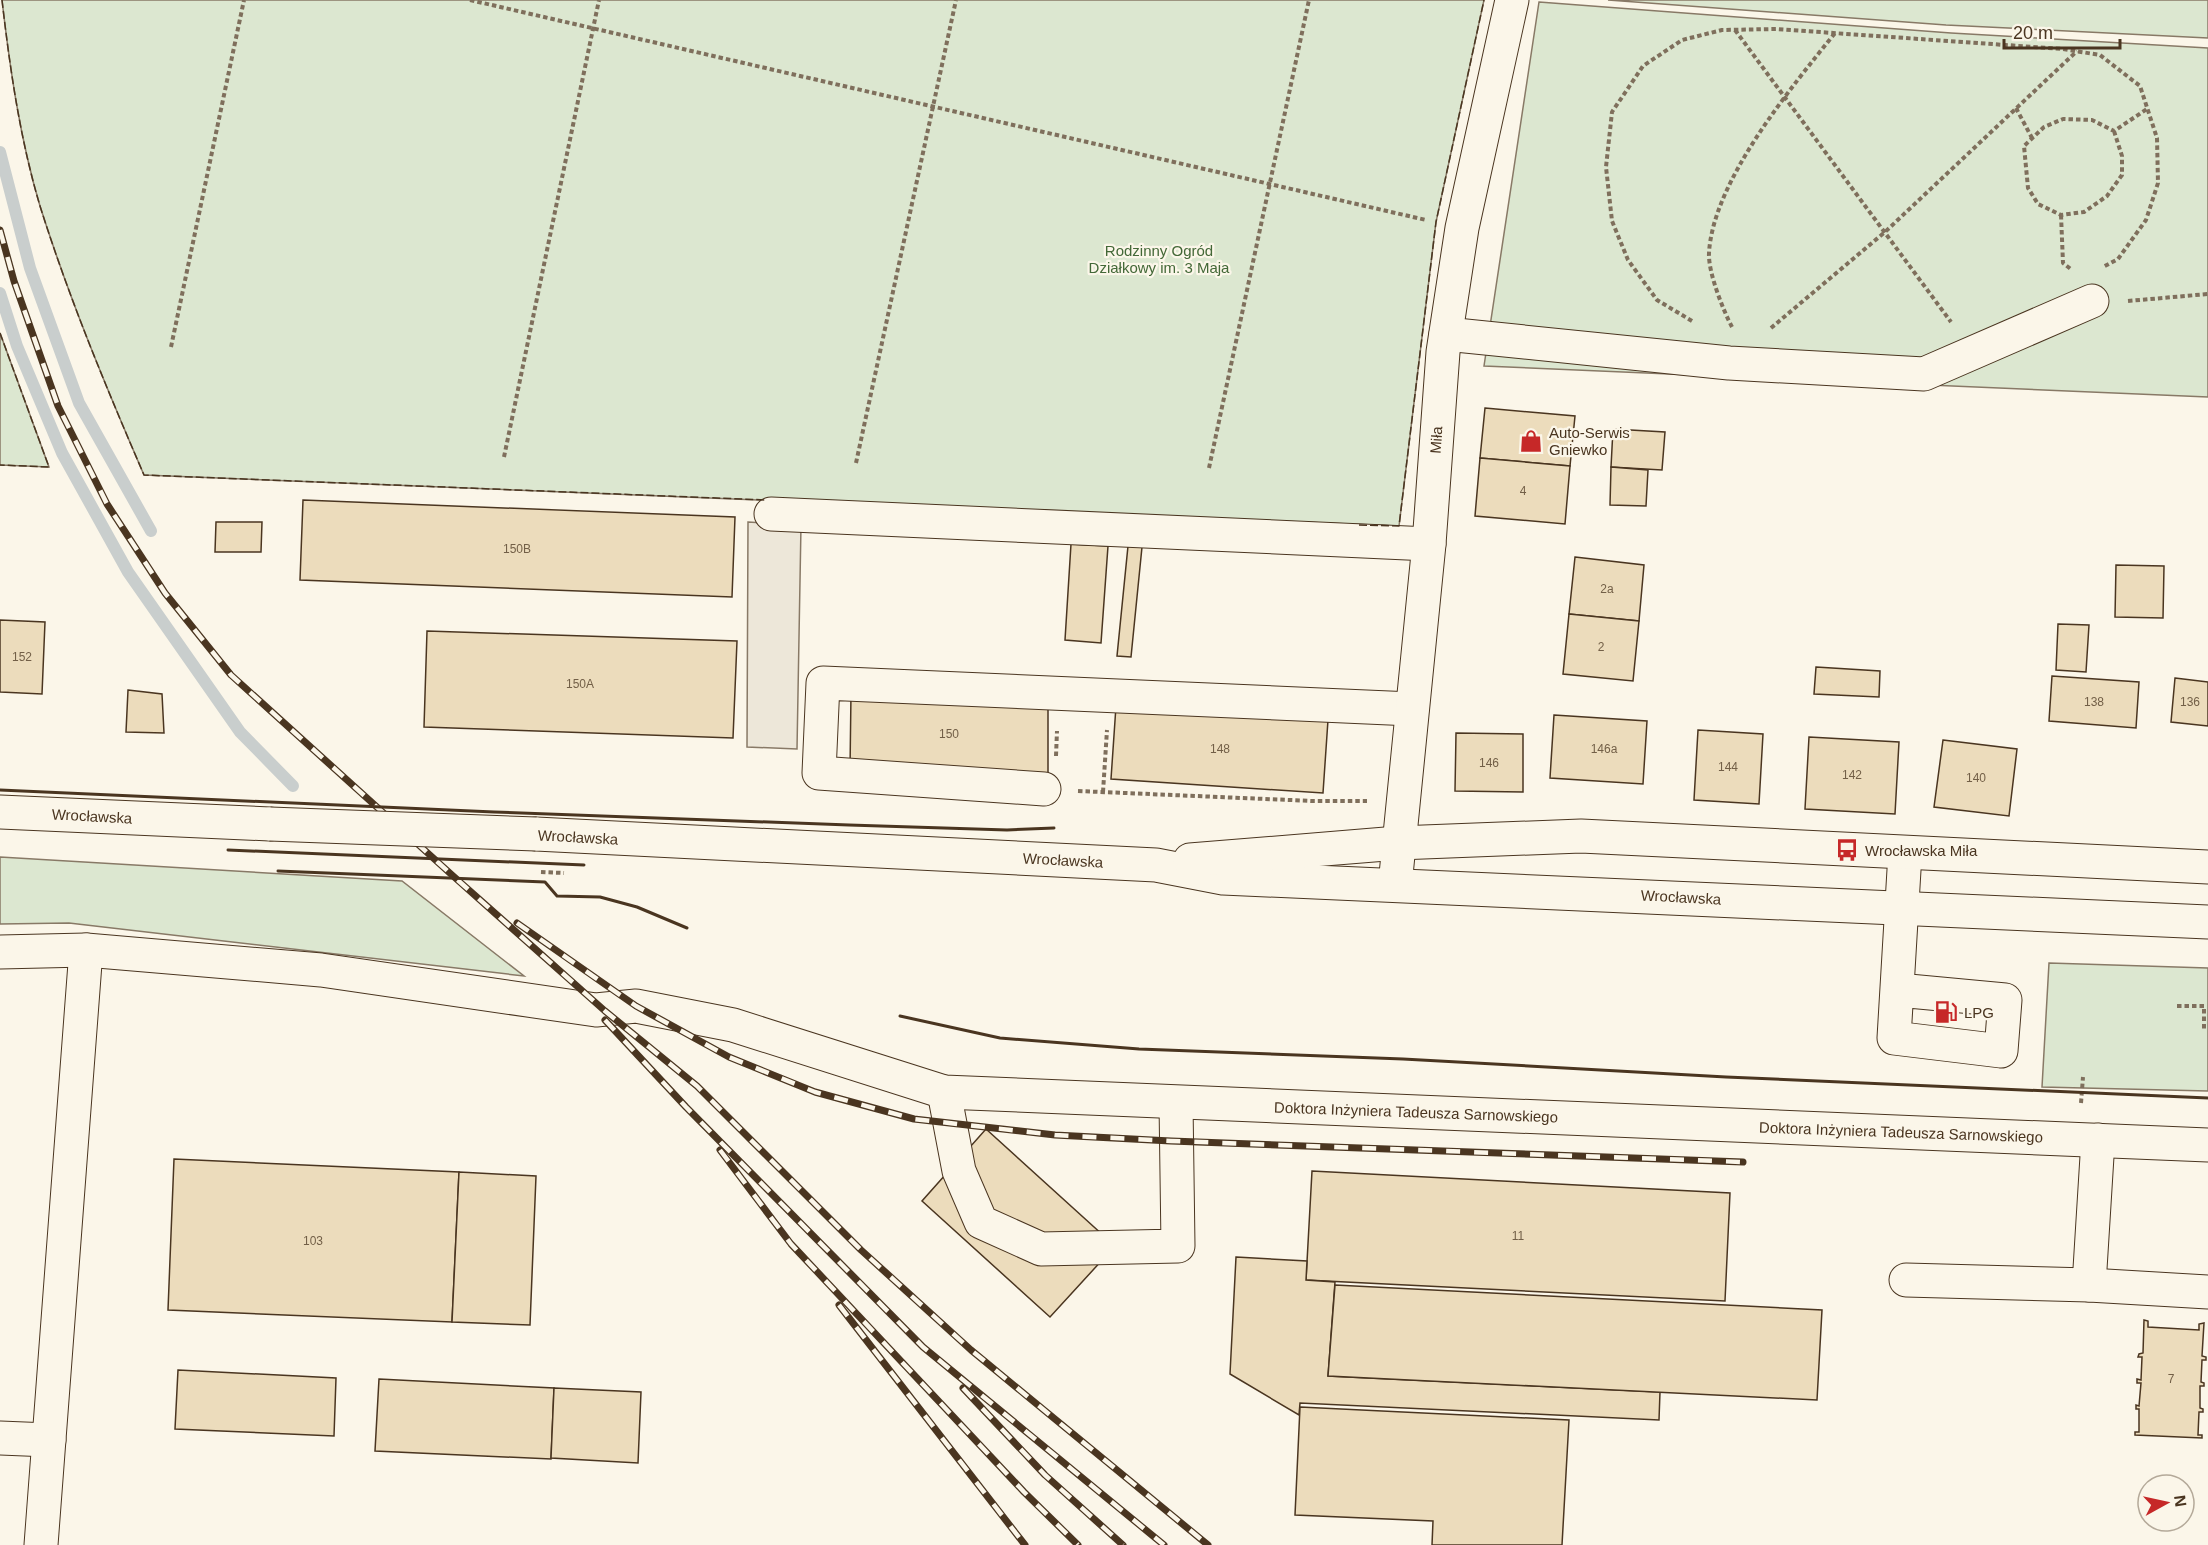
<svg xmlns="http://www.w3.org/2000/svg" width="2208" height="1545" font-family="Arial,sans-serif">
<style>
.green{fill:#dce7d0;stroke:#887966;stroke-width:1.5}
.parking{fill:#ede7d9;stroke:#887966;stroke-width:1.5}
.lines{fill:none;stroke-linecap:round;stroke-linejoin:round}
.stream{stroke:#c9cecd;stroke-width:12}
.building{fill:#ecdcbc;stroke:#4a3520;stroke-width:1.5}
.minor-casing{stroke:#4a3520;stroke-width:35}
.major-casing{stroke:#4a3520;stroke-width:35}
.path{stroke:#7f6f5c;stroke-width:4;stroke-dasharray:4.5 3;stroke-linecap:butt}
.minor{stroke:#fbf6e9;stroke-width:33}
.major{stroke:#fbf6e9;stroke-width:33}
.rail-casing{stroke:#4a3520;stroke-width:7}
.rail{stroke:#fbf6e9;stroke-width:4.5;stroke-dasharray:14;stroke-linecap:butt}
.major-bridge-casing{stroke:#4a3520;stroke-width:35;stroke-linecap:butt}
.path-bridge{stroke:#7f6f5c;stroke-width:4;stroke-dasharray:4.5 3;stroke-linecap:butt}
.major-bridge{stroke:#fbf6e9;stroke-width:33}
.fence{stroke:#4a3520;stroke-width:1.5;stroke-dasharray:8 3;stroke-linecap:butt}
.wall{stroke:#4a3520;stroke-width:3}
.labels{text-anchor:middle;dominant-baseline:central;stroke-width:4.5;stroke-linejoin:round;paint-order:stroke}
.number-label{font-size:12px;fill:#725f47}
.park-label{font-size:15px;fill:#436837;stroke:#fbf6e9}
.poi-label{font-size:15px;fill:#4a3520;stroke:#fbf6e9;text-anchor:start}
.street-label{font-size:15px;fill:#4a3520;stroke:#fbf6e9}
</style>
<rect width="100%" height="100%" fill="#fbf6e9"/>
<g class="green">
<path d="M2 0H1484L1436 222 1399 526 144 475C106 387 69 298 40 206 20 139 10 69 2 0Z"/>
<path d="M1608 0H2208V38L1946 25Z"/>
<path d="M1539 2 1951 33 2208 48V397L1484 366Z"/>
<path d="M0 333 49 467 0 465Z"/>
<path d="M0 857 402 881 524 976 69 923 0 924Z"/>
<path d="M2049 963 2208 968V1091L2042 1087Z"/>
</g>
<path class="parking" d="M748 522 801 525 797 749 747 747Z"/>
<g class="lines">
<g class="stream">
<path d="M0 152 30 268 79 403 151 531"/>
<path d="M0 293 17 346 62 453 128 572 240 732 293 786"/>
</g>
</g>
<g class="building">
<path d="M1485 408 1575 416 1570 466 1480 458Z"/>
<path d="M1613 429 1665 432 1662 470 1611 467Z"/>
<path d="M1480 458 1570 466 1565 524 1475 516Z"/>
<path d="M1611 467 1648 470 1646 506 1610 505Z"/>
<path d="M303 500 735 517 732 597 300 580Z"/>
<path d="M216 522H262L261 552H215Z"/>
<path d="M1071 544 1108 546 1101 643 1065 640Z"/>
<path d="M1128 546 1142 547 1131 657 1117 656Z"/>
<path d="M1575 557 1644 565 1639 621 1569 614Z"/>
<path d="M2116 565 2164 566 2163 618 2115 617Z"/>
<path d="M1569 614 1639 621 1633 681 1563 674Z"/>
<path d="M0 620 45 622 42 694 0 692Z"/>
<path d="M2058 624 2089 625 2086 672 2056 670Z"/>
<path d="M427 631 737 641 733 738 424 727Z"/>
<path d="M1816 667 1880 671 1879 697 1814 694Z"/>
<path d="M2052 676 2139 682 2136 728 2049 721Z"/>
<path d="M2175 678 2208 682V726L2171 722Z"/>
<path d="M128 690 162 694 164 733 126 732Z"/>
<path d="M851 693 1048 696V773L850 771Z"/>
<path d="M1116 706 1328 720 1323 793 1111 779Z"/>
<path d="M1554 715 1647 721 1643 784 1550 778Z"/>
<path d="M1698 730 1763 734 1759 804 1694 800Z"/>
<path d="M1456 733 1523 734V792L1455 791Z"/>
<path d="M1809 737 1899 742 1895 814 1805 809Z"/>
<path d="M1943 740 2017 749 2009 816 1934 807Z"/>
<path d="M986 1129 1115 1246 1050 1317 922 1201Z"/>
<path d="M174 1159 459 1172 452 1322 168 1310Z"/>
<path d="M1312 1171 1730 1193 1725 1301 1306 1280Z"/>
<path d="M459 1172 536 1176 530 1325 452 1322Z"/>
<path d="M1236 1257 1307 1261 1306 1280 1335 1282 1328 1376 1660 1392 1659 1420 1300 1403 1299 1415 1230 1374Z"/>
<path d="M1335 1285 1822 1310 1817 1400 1328 1376Z"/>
<path d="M2144 1320 2148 1321V1327L2199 1330V1324L2204 1323 2202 1356 2206 1357V1360H2202L2201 1382 2204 1383V1386H2200V1408L2203 1409V1412H2199L2198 1435H2202V1438L2135 1435V1432H2139V1409H2136V1405L2139 1406 2141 1383H2137V1379L2141 1380 2142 1357H2138L2139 1354 2143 1353Z"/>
<path d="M178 1370 336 1378 334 1436 175 1429Z"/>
<path d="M379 1379 554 1388 551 1459 375 1451Z"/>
<path d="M554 1388 641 1392 638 1463 551 1458Z"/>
<path d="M1300 1407 1569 1420 1562 1545H1432L1433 1521 1295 1515Z"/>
</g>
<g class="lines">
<g class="minor-casing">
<g id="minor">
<path d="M1446 334 1729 363 1924 374 2092 301"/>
<path d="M771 514 1429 544"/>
<path d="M1044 789 819 773 823 683 1412 709"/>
<path d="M1395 885 1429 544 1443 352 1462 228 1512 0"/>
<path d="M0 952 86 950 321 970 596 1010 636 1006 733 1025 944 1092 2208 1145"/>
<path d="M1898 990 2005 1000 2001 1051 1894 1038 1905 853"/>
<path d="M944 1092 959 1171 981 1222 1041 1249 1178 1246 1176 1103"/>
<path d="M1906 1280 2089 1285 2098 1140"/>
<path d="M2089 1285 2208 1292"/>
<path d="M0 1438 49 1440"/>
<path d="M41 1545 86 950"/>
</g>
</g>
<g class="major-casing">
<g id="major">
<path d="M0 812 270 824"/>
<path d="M536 834 1156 865 1223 878 2208 922"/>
<path d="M1190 860 1398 843 1581 836 2208 867"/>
</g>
</g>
<g class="path">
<path d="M470 0 1426 220"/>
<path d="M1735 30 1951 322"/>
<path d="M2016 108 2032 138"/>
<path d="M2114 131 2122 156V175L2107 196 2084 212 2061 215 2038 204 2028 188 2024 146 2044 127 2063 119 2092 120 2114 131 2147 109"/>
<path d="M2061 215 2063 263 2072 270"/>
<path d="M2128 301 2208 294"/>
<path d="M1692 321 1657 300 1628 260 1612 221 1606 167 1612 112 1643 66 1682 40 1722 30 1776 29 2063 49 2100 55 2140 86 2157 138 2158 183 2146 220 2118 259 2103 267"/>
<path d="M1732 327C1723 310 1708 272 1709 253 1713 181 1791 88 1835 33"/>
<path d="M1771 328 1885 232 2077 51"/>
<path d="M171 347 244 0"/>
<path d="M504 457 599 0"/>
<path d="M856 463 956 0"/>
<path d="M1209 468 1309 0"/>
<path d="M1056 756 1057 731"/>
<path d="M1078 791 1313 801H1367"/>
<path d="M1103 792 1107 730"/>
<path d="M2177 1006H2204V1031"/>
<path d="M2081 1103 2083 1077"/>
</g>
<use href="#minor" class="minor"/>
<use href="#major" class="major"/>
<g class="rail-casing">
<g id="rail">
<path d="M0 230 14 281 58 406 107 504 165 593 231 675 452 875 605 1011 697 1086 861 1250 971 1350 1208 1545"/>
<path d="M517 923 636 1006 729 1057 815 1092 914 1119 1055 1135 1171 1141 1743 1162"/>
<path d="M605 1020 686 1107 923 1347 1164 1545"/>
<path d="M720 1150 791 1244 1024 1492 1078 1545"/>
<path d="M839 1305 1025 1545"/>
<path d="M963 1388 1045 1475 1123 1545"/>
</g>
</g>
<use href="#rail" class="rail"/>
<g class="major-bridge-casing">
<path id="major-bridge" d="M270 824 536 834"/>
</g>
<path class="path-bridge" d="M541 872 564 873"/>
<use href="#major-bridge" class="major-bridge"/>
<g class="fence">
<path d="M2 0C10 69 20 139 40 206 69 298 106 387 144 475L766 500"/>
<path d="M0 333 49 467 0 465"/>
<path d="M1359 525 1399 526 1436 222 1484 0"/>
</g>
<g class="wall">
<path d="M0 790 494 812 849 825 1007 830 1054 828"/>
<path d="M228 850 584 865"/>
<path d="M278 871 545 882 557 896 600 897 637 907 687 928"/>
<path d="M900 1016 1000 1038 1139 1049 1403 1059 1726 1077 2208 1098"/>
</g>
</g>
<defs>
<g id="shop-bare" transform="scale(1.8)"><path d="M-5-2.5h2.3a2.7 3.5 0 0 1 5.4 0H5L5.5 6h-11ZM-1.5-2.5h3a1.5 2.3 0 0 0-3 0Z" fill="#c62828" stroke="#fbf6e9" stroke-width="2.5" paint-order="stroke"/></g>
<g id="bus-bare" transform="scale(1.8)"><path d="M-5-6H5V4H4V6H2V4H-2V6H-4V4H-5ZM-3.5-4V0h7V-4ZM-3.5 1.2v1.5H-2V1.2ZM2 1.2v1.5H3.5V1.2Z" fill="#c62828" stroke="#fbf6e9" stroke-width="2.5" paint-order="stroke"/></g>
<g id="fuel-bare" transform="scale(1.8)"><path d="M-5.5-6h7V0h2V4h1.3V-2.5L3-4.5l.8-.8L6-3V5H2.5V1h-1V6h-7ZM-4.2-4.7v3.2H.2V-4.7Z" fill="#c62828" stroke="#fbf6e9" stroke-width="2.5" paint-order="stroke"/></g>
</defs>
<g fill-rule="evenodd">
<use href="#shop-bare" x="1531" y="441"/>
<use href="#bus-bare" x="1847" y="850"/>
<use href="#fuel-bare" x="1946" y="1012"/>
</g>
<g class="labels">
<g class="number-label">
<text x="1523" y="491">4</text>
<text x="517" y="549">150B</text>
<text x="1607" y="589">2a</text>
<text x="1601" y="647">2</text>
<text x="22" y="657">152</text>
<text x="580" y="684">150A</text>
<text x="2094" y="702">138</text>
<text x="2190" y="702">136</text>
<text x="949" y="734">150</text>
<text x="1220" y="749">148</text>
<text x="1604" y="749">146a</text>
<text x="1489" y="763">146</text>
<text x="1728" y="767">144</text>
<text x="1852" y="775">142</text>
<text x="1976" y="778">140</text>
<text x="1518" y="1236">11</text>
<text x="313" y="1241">103</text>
<text x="2171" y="1379">7</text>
</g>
<g class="park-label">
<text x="1159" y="250">Rodzinny Ogród<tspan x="1159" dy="17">Działkowy im. 3 Maja</tspan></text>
</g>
<g class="poi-label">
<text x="1549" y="432">Auto-Serwis<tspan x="1549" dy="17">Gniewko</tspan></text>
<text x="1865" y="850">Wrocławska Miła</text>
<text x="1964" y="1012">LPG</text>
</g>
<g class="street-label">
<text transform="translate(1436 440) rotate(-86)">Miła</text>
<text transform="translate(92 816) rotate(3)">Wrocławska</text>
<text transform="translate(578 837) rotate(3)">Wrocławska</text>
<text transform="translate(1063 860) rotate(3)">Wrocławska</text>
<text transform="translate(1681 897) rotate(3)">Wrocławska</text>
<text transform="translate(1416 1112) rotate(2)">Doktora Inżyniera Tadeusza Sarnowskiego</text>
<text transform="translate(1901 1132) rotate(2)">Doktora Inżyniera Tadeusza Sarnowskiego</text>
</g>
</g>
<g transform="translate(2166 1503) rotate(82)"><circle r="28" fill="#fbf6e9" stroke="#b4a999" stroke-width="1.5"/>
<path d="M0-4.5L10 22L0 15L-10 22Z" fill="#c62828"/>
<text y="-9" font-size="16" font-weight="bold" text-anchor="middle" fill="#4a3520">N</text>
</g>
<path d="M2004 39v9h116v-9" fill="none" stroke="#4a3520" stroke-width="3"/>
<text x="2013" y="39" font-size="18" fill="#4a3520" stroke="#fbf6e9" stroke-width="4.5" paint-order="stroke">20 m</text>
</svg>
